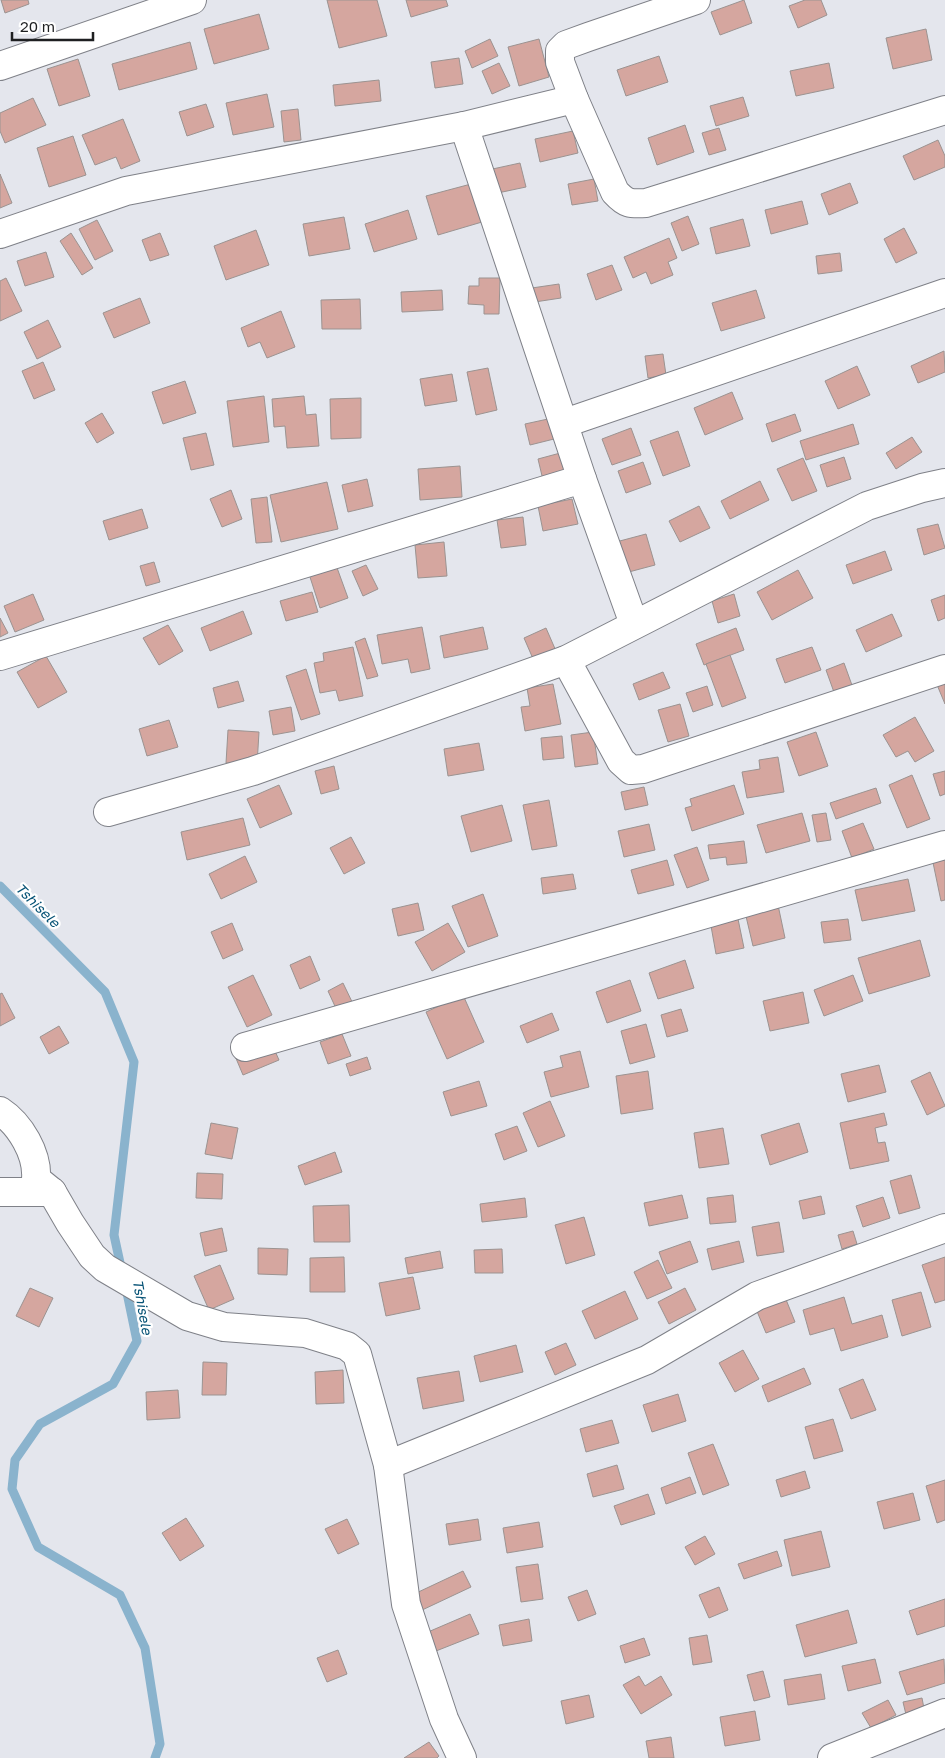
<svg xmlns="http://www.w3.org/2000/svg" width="945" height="1758" font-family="'Golos Text',sans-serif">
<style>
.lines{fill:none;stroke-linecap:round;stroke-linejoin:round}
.stream{stroke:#8ab3cd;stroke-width:9}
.building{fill:#d5a69f;stroke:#9b9391}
.minor-casing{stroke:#7f8188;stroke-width:30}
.minor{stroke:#fff;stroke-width:28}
.labels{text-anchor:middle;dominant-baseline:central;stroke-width:4.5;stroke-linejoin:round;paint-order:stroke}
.water-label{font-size:14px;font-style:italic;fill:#065275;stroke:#fff}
</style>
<rect width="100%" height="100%" fill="#e4e6ed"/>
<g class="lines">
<g class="stream">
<path d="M0 886 105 992 134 1062 114 1235 122 1272"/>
<path d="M126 1288 137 1341 113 1384 40 1424 15 1460 12 1489 38 1547 120 1595 145 1648 160 1744 155 1758"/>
</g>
</g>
<g class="building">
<path d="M1 0H28L29 4 5 13Z"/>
<path d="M327 0H377L387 36 339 48Z"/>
<path d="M406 0H446L448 6 411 17Z"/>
<path d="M744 0 752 23 720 35 711 12Z"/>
<path d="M805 0H821L827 15 798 28 789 6Z"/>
<path d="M259 14 269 49 214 64 204 29Z"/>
<path d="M926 29 932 60 893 69 886 38Z"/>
<path d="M490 39 498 56 472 68 465 51Z"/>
<path d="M539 39 549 77 519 86 508 47Z"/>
<path d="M190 42 197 69 119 90 112 64Z"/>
<path d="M659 56 668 82 626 96 617 70Z"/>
<path d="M459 58 463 84 435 88 431 62Z"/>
<path d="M78 59 90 96 59 106 47 69Z"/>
<path d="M499 63 510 86 492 94 482 71Z"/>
<path d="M829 63 834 88 796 96 790 71Z"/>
<path d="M379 80 381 101 335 106 333 85Z"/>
<path d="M267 94 274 127 233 135 226 103Z"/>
<path d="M743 97 749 116 716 126 710 106Z"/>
<path d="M33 98 46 125 5 143 0 131V113Z"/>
<path d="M206 104 214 127 187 136 179 112Z"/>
<path d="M298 109 301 140 284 142 281 111Z"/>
<path d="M123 119 140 161 121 169 116 157 95 165 82 135Z"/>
<path d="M685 125 694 152 657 165 648 138Z"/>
<path d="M719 128 726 150 709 155 702 133Z"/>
<path d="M573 131 578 153 540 162 535 139Z"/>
<path d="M73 136 86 175 49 187 37 148Z"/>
<path d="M938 140 945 156V167L914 180 903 156Z"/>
<path d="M520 163 526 187 493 194 488 170Z"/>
<path d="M0 174 12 203 0 208Z"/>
<path d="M594 179 598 201 572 205 568 184Z"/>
<path d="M850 183 858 203 829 215 821 194Z"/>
<path d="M471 184 482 222 438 235 426 196Z"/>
<path d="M802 201 808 224 771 234 765 210Z"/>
<path d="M408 210 417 239 374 252 365 224Z"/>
<path d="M688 216 699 244 682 251 671 223Z"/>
<path d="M344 217 350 249 309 256 303 224Z"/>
<path d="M743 219 750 246 716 254 710 228Z"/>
<path d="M97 220 113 251 95 260 79 229Z"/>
<path d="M904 228 917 253 896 263 884 239Z"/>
<path d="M256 230 269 265 226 280 214 246Z"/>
<path d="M71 233 93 268 82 275 60 241Z"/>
<path d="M160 233 169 255 150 261 142 240Z"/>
<path d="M669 238 677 258 668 262 673 275 651 284 646 272 633 278 624 257Z"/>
<path d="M46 252 54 277 25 286 17 261Z"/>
<path d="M840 253 842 271 818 274 816 256Z"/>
<path d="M612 265 622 290 596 300 587 274Z"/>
<path d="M6 278 22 311 0 321V281Z"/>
<path d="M479 278H500L499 314H484V305L468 304 469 286H479Z"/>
<path d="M559 284 561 298 528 303 525 289Z"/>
<path d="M442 290 443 310 402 312 401 292Z"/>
<path d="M756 290 765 318 721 331 712 303Z"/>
<path d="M140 298 150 323 114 338 103 313Z"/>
<path d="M360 299 361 329H322L321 300Z"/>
<path d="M281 311 295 347 267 358 260 342 248 347 241 328Z"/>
<path d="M48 320 61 347 37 359 24 332Z"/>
<path d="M944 351 945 372 918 383 911 366Z"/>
<path d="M663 354 666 375 648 378 645 356Z"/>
<path d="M43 362 55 390 34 399 22 371Z"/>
<path d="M857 366 870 395 838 409 825 381Z"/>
<path d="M488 368 497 410 476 415 467 372Z"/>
<path d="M452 374 457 401 425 406 420 379Z"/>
<path d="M185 381 196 413 163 424 152 392Z"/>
<path d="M732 392 743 419 705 435 694 408Z"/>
<path d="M264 396 269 442 233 447 227 401Z"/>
<path d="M304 396 306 415 316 414 319 446 287 448 285 426 274 427 272 399Z"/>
<path d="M361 398V438L331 439 330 399Z"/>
<path d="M102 413 114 433 97 443 85 423Z"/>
<path d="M795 414 801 431 772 442 766 424Z"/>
<path d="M557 417 562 437 530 445 525 424Z"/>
<path d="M853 424 859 444 806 460 800 441Z"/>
<path d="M631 428 641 455 612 465 602 439Z"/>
<path d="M678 431 690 466 663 476 650 441Z"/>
<path d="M206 433 214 465 191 470 183 438Z"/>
<path d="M912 437 922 452 896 469 886 453Z"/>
<path d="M564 452 569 474 543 480 538 459Z"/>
<path d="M844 457 851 479 827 487 820 465Z"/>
<path d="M803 458 817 491 792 501 777 469Z"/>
<path d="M643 462 651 484 626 493 618 471Z"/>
<path d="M460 466 462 497 420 500 418 469Z"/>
<path d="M367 479 373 506 348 512 342 485Z"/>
<path d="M760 481 769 500 730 519 721 501Z"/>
<path d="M327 482 338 529 281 542 270 495Z"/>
<path d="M231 490 242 519 222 527 210 499Z"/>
<path d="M267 497 272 542 256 543 251 499Z"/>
<path d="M572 499 578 524 543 531 538 506Z"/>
<path d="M699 506 710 528 680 542 669 521Z"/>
<path d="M142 509 148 528 109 540 103 521Z"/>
<path d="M523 517 526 545 501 548 497 520Z"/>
<path d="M938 524 945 548 924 555 917 529Z"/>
<path d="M646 534 655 565 625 573 616 542Z"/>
<path d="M444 542 447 576 418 578 415 545Z"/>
<path d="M885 551 892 570 853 584 846 565Z"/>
<path d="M154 562 160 582 146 586 140 566Z"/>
<path d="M336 565 348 598 320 608 309 574Z"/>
<path d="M366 565 378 589 363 596 352 571Z"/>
<path d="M798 570 813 598 772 620 757 592Z"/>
<path d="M312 592 318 612 286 621 280 601Z"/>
<path d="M33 594 44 620 15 632 4 606Z"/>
<path d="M734 594 740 616 718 623 712 601Z"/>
<path d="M945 595V618L938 621 931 600Z"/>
<path d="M243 611 252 634 210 651 201 628Z"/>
<path d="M892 614 902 636 866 652 856 630Z"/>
<path d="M0 618 8 633 0 637Z"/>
<path d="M168 625 183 651 159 665 143 638Z"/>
<path d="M422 627 430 669 411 673 408 659 382 664 377 635Z"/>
<path d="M483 627 488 649 444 658 440 636Z"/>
<path d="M546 628 556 651 534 661 524 638Z"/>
<path d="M736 628 744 650 704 665 696 644Z"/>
<path d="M365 638 378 676 367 679 355 642Z"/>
<path d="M353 647 363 696 339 701 336 690 320 693 314 663 324 661 323 653Z"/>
<path d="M812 647 821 670 785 683 776 659Z"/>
<path d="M730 655 746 698 722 707 706 664Z"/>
<path d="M46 656 67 692 38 708 17 672Z"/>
<path d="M844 663 853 688 835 695 826 670Z"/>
<path d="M306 669 320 714 301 720 286 676Z"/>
<path d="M663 672 670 688 639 700 633 684Z"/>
<path d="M945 676V704L935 680Z"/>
<path d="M238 681 244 701 218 708 213 688Z"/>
<path d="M553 684 561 724 525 731 521 707 530 706 527 688Z"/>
<path d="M707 686 713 705 693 712 686 693Z"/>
<path d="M680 704 689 736 668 742 658 710Z"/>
<path d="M291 707 295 731 273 735 269 711Z"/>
<path d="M915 717 934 751 915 762 908 751 896 757 883 735Z"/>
<path d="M169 720 178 747 147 756 139 729Z"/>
<path d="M228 730 259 732 257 765 226 763Z"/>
<path d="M593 732 598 764 575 767 571 735Z"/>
<path d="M816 732 828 766 799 776 787 742Z"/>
<path d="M562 736 564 758 543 760 541 738Z"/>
<path d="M479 743 484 770 448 776 444 749Z"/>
<path d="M778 757 784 792 747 798 742 772 760 769 759 760Z"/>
<path d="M334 766 339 789 321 794 315 771Z"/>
<path d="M945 771V794L940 796 933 774Z"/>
<path d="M912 775 930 819 907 828 889 785Z"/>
<path d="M279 785 292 814 260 828 247 799Z"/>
<path d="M734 785 744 814 692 831 685 808 692 806 690 799Z"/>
<path d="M644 787 648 805 625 810 621 792Z"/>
<path d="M876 788 881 803 836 819 830 803Z"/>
<path d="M549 800 557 846 532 850 523 805Z"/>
<path d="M502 805 512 841 471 852 461 816Z"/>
<path d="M802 813 810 841 766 853 757 825Z"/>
<path d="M826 813 831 840 817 842 812 815Z"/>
<path d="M243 818 250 845 187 860 181 832Z"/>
<path d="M863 823 874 849 852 858 842 831Z"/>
<path d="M649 824 655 850 624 857 618 831Z"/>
<path d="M351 837 365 863 344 874 330 848Z"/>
<path d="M744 841 747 863 727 865 726 857 710 859 708 845Z"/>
<path d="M697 847 709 880 687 888 674 855Z"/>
<path d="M945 850V900L941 901 931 853Z"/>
<path d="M245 856 257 882 221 899 209 874Z"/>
<path d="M667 860 674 885 638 894 631 870Z"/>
<path d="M573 874 576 889 543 894 541 878Z"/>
<path d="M908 879 915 911 862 921 855 890Z"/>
<path d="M483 894 498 936 468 947 452 906Z"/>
<path d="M418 903 424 930 398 936 392 909Z"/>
<path d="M778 905 785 938 753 946 745 912Z"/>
<path d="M738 919 744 948 716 954 711 926Z"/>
<path d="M848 919 851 940 824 943 821 922Z"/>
<path d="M232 923 243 950 223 959 211 932Z"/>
<path d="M448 923 465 952 432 971 415 942Z"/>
<path d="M920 940 930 976 869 994 858 958Z"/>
<path d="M310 956 320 980 300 989 290 965Z"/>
<path d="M685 960 694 988 658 999 649 973Z"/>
<path d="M253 975 272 1015 247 1027 228 987Z"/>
<path d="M853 975 863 1001 824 1016 814 990Z"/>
<path d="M630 980 641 1011 607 1023 596 992Z"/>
<path d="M343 983 355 1008 339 1015 328 991Z"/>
<path d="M803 992 809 1023 770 1031 763 1001Z"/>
<path d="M2 993 15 1018 0 1026V994Z"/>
<path d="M463 995 484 1042 447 1059 426 1012Z"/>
<path d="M681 1009 688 1031 667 1037 661 1015Z"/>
<path d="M552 1013 559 1030 527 1043 520 1026Z"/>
<path d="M646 1024 655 1057 630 1064 621 1031Z"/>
<path d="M59 1026 69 1043 49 1054 40 1037Z"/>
<path d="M342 1034 351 1056 328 1064 320 1042Z"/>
<path d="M271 1042 279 1060 243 1075 235 1056Z"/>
<path d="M580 1051 589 1087 551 1097 544 1072 563 1067 560 1056Z"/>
<path d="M367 1057 371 1069 350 1076 346 1064Z"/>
<path d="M879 1065 886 1092 848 1102 841 1074Z"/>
<path d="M648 1071 653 1109 621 1114 616 1076Z"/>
<path d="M930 1072 945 1106 927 1115 911 1081Z"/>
<path d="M479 1081 487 1106 451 1116 443 1092Z"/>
<path d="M550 1101 565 1136 538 1147 523 1113Z"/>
<path d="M884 1113 887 1125 875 1128 878 1143 885 1142 889 1161 850 1169 840 1123Z"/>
<path d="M211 1123 238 1128 232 1159 205 1154Z"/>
<path d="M799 1123 808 1152 770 1165 761 1135Z"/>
<path d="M517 1126 527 1151 504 1160 495 1134Z"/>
<path d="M723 1128 729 1164 699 1168 694 1133Z"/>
<path d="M335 1152 342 1172 305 1185 298 1166Z"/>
<path d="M197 1173 223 1174 222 1199 196 1198Z"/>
<path d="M911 1175 920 1208 899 1214 890 1181Z"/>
<path d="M682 1195 688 1218 649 1226 644 1203Z"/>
<path d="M733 1195 736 1222 710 1224 707 1198Z"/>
<path d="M821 1196 825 1214 803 1219 799 1201Z"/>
<path d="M883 1197 890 1218 863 1227 856 1206Z"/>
<path d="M525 1198 527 1217 482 1222 480 1204Z"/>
<path d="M349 1205 350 1242H314L313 1206Z"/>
<path d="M584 1217 595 1255 566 1264 555 1225Z"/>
<path d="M779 1222 784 1252 757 1256 752 1227Z"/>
<path d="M222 1228 227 1251 205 1256 200 1233Z"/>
<path d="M853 1231 857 1244 842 1249 838 1235Z"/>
<path d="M690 1241 698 1262 667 1274 659 1252Z"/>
<path d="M739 1241 744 1262 712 1270 707 1249Z"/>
<path d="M258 1248 288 1249 287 1275 258 1274Z"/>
<path d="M502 1249 503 1273H475L474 1250Z"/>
<path d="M440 1251 443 1268 408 1274 405 1258Z"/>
<path d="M344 1257 345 1292H310V1258Z"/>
<path d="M945 1257V1300L935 1303 922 1265Z"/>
<path d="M658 1260 672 1288 647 1299 634 1272Z"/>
<path d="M220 1265 234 1299 209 1310 194 1276Z"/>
<path d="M413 1277 420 1309 386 1316 379 1283Z"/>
<path d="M30 1288 53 1298 39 1327 16 1316Z"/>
<path d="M685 1288 696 1310 669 1324 658 1302Z"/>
<path d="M625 1291 638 1319 595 1339 582 1311Z"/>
<path d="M921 1292 931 1327 902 1336 892 1300Z"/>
<path d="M785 1297 795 1322 766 1333 756 1309Z"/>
<path d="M844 1297 852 1324 882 1315 888 1337 841 1351 834 1328 810 1335 803 1310Z"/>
<path d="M566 1343 576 1365 555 1375 545 1352Z"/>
<path d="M516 1345 523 1372 480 1382 474 1356Z"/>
<path d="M743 1350 759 1379 735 1392 719 1363Z"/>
<path d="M203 1362 227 1363 226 1395H202Z"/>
<path d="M804 1368 811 1384 768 1402 762 1386Z"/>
<path d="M343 1370 344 1403 316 1404 315 1372Z"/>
<path d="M459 1371 464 1401 423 1409 417 1378Z"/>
<path d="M863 1379 876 1410 851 1419 839 1389Z"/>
<path d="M178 1390 180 1418 147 1420 146 1392Z"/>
<path d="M678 1394 686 1421 652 1432 643 1405Z"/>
<path d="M833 1419 843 1451 814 1459 805 1427Z"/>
<path d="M612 1420 619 1443 586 1452 580 1429Z"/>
<path d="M713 1444 729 1485 703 1495 688 1453Z"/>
<path d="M617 1465 624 1489 593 1497 587 1474Z"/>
<path d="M805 1471 810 1488 781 1497 776 1480Z"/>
<path d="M690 1477 696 1493 666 1504 661 1488Z"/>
<path d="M945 1480V1520L937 1523 926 1486Z"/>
<path d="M913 1493 920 1520 884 1529 877 1502Z"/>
<path d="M648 1494 655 1514 621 1525 614 1506Z"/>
<path d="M186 1518 204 1546 180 1561 162 1533Z"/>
<path d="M347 1519 359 1544 338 1554 325 1529Z"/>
<path d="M478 1519 481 1540 449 1545 446 1524Z"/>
<path d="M539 1522 543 1547 507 1553 503 1528Z"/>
<path d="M821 1531 830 1567 792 1576 784 1540Z"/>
<path d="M705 1536 715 1554 695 1565 685 1547Z"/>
<path d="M777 1551 782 1566 744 1579 738 1564Z"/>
<path d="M538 1564 543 1599 521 1602 516 1567Z"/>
<path d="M463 1571 471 1587 420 1611 412 1595Z"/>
<path d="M719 1587 728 1610 709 1618 699 1595Z"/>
<path d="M587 1590 596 1614 578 1621 568 1597Z"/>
<path d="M945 1599V1626L917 1635 909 1611Z"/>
<path d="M848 1610 857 1643 805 1657 796 1625Z"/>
<path d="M470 1614 479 1634 436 1651 428 1632Z"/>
<path d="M529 1619 532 1641 503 1646 499 1625Z"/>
<path d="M707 1635 712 1662 693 1665 689 1638Z"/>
<path d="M644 1638 650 1655 625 1663 620 1646Z"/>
<path d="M338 1650 347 1674 327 1682 317 1658Z"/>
<path d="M875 1659 881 1683 848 1691 842 1666Z"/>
<path d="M944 1659 945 1683 907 1695 899 1672Z"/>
<path d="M763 1671 770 1697 754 1701 747 1675Z"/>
<path d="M821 1674 825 1699 788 1705 784 1680Z"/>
<path d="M639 1676 645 1686 661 1676 672 1695 641 1714 623 1685Z"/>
<path d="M589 1695 594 1717 566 1724 561 1701Z"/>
<path d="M922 1698 926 1719 908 1723 903 1702Z"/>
<path d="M888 1700 896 1715 871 1728 862 1713Z"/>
<path d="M755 1711 760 1740 725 1746 720 1717Z"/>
<path d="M671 1737 674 1758H649L646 1741Z"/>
<path d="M429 1742 439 1756 437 1758H404Z"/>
</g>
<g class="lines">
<g class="minor-casing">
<g id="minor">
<path d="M696 0 588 37 566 45 560 51V62L574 99 615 192C626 204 630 204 646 203L945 110"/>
<path d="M0 66 192 0"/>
<path d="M464 126 582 479 634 624"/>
<path d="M0 234 126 191 464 126 574 99"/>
<path d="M565 423 945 293"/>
<path d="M0 656 582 479"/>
<path d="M566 660 621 761 631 770 643 769 945 669"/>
<path d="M108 812 253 771 566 660 867 506 922 488 945 483"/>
<path d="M245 1047 945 845"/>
<path d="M0 1111C20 1124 38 1154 36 1179L52 1192 70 1223 92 1256 105 1268 187 1316 224 1327 305 1333 347 1346 357 1354 388 1465 406 1604 444 1719 462 1758"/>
<path d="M0 1192H52"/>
<path d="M388 1465 647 1360 757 1296 945 1228"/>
<path d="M832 1758 945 1713"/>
</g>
</g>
<use href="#minor" class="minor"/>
</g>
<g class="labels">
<g class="water-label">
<text transform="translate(38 905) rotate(45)">Tshisele</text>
<text transform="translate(143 1307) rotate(80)">Tshisele</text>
</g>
</g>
<path d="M12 32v8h81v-8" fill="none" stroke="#1e1f21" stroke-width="2.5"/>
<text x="20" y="32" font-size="15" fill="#1e1f21" stroke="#ffffff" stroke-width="4" paint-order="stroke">20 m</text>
</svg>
